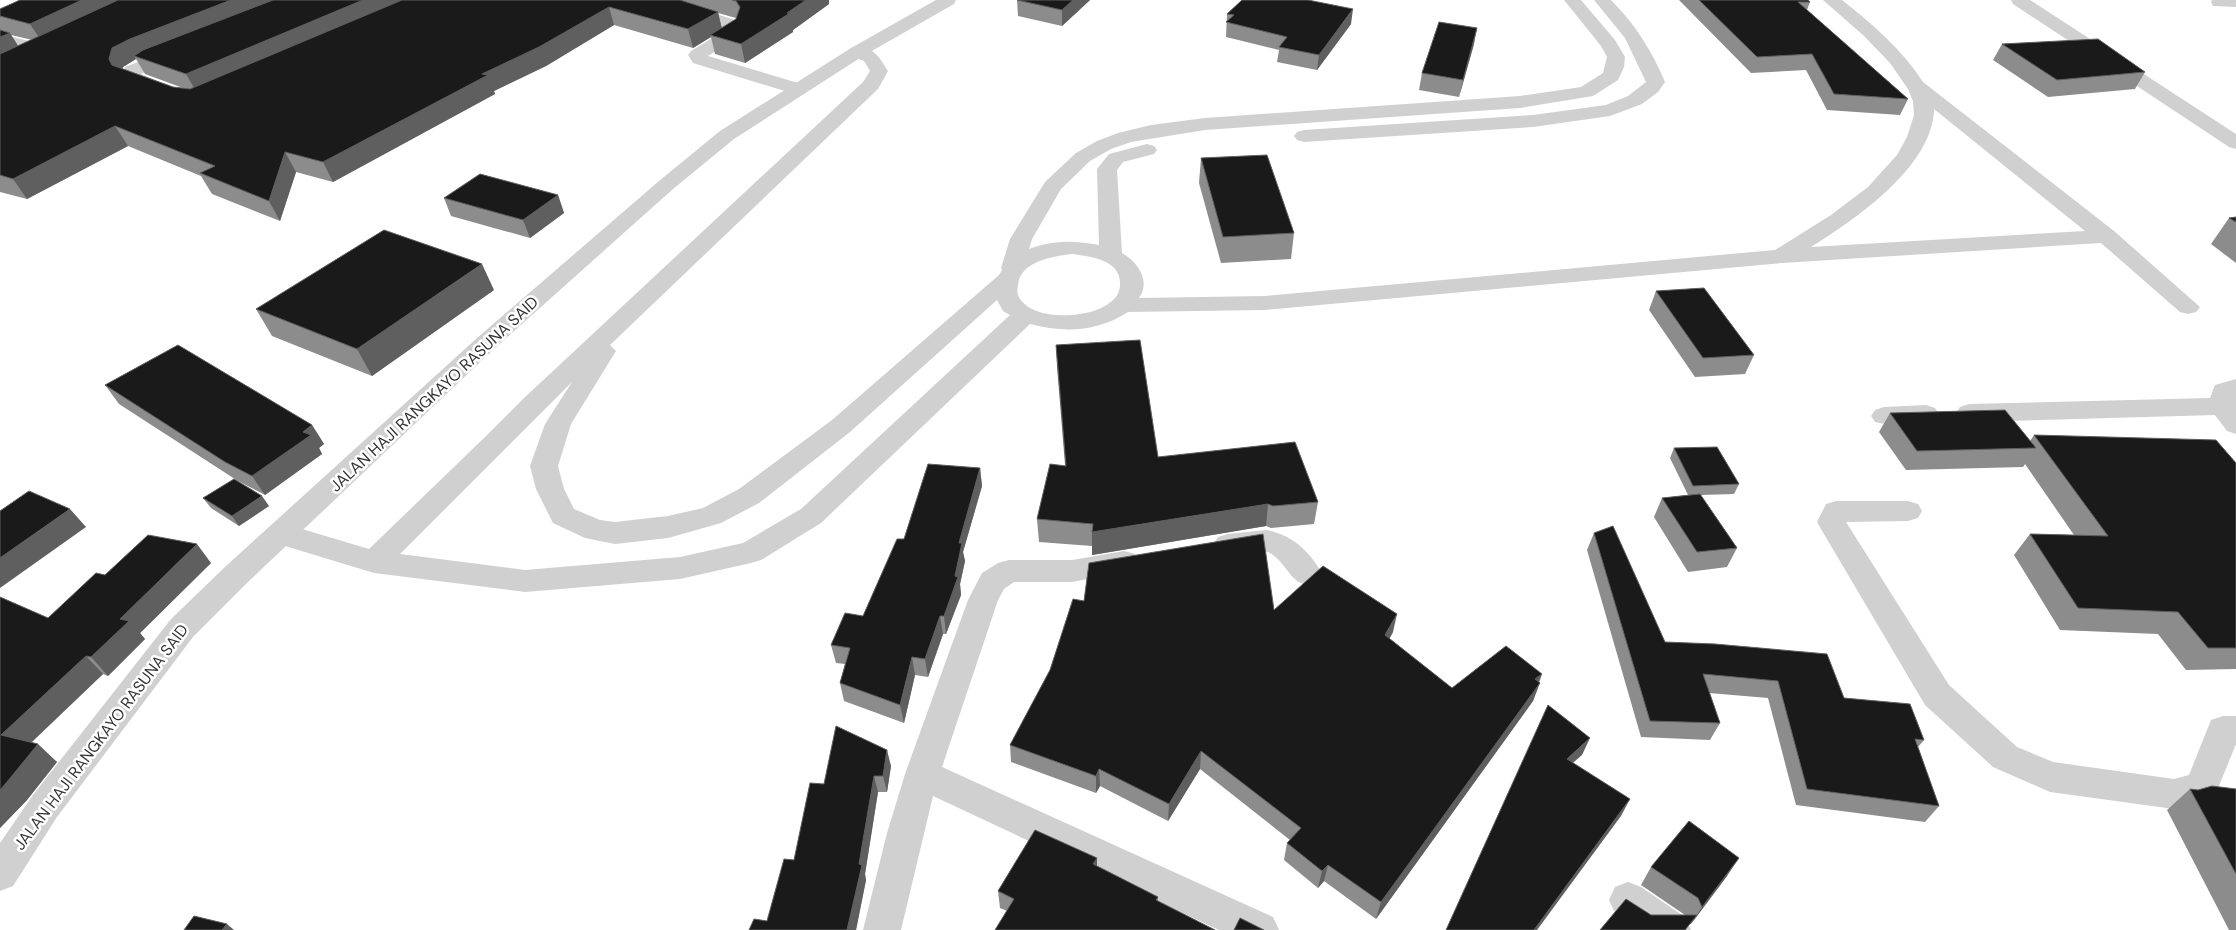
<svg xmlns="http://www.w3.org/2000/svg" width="2236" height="930" font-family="'DM Sans',sans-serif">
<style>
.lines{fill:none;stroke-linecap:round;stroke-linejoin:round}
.minor{fill:#d0d0d0;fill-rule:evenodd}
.tertiary{fill:#d0d0d0;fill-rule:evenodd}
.wall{fill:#8c8c8c;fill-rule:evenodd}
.shaded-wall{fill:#5f5f5f}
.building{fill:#1a1a1a;stroke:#5f5f5f}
.labels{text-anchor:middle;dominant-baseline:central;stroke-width:5;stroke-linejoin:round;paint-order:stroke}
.street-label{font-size:16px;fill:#333;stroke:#fff}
</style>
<rect width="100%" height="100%" fill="#fff"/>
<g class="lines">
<g class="minor">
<path d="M644 0H670L739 21 742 25 738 37 708 56 805 85 807 89 805 93 798 95 693 63 688 55 691 51 724 31V28L646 4Z"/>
<path d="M1564 0H1581L1615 40 1625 57 1624 67 1618 80 1593 96 1520 108 1205 130 1131 142 1111 149 1090 161 1061 189 1032 239 1029 249C1053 240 1074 240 1099 245L1097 169 1109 154 1147 144 1154 146 1157 150 1154 154 1123 162 1117 170 1122 253C1138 262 1151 281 1139 298L1265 296 1775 250 1831 215 1868 187 1897 155 1907 137 1914 115 1913 101 1908 89 1890 63 1864 36 1823 0H1842C1872 24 1902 49 1923 82L2114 231 2200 307 2196 312 2188 314 2180 312 2101 243 1782 263 1265 310 1128 312C1097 332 1064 333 1030 324L821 523 761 560 751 563 680 579 525 592 374 573 272 542 267 534 272 526 282 523 369 549 484 438 523 399 863 82 870 71 864 61 851 56 848 52 851 48C871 43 879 56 888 71L878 89 610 345 616 351 571 424 558 466 564 489 574 509 600 520 615 522 668 516 703 508 739 489 832 420 999 275 1002 270 1001 268 1010 239 1045 182 1076 153 1097 141 1118 133 1151 125 1205 118 1520 96 1581 87 1603 73 1607 57 1601 46ZM1934 109 2085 231 1811 247C1854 220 1933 167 1934 109ZM1073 254C1092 257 1122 260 1120 286 1119 296 1113 301 1105 306 1085 318 1035 321 1020 299 1017 294 1017 291 1018 285 1020 261 1054 256 1073 254ZM997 300 1003 311 1010 315 801 509 743 543 680 557 525 570 400 554 572 382 545 424 530 466 536 489 553 523 585 538 615 544 668 538 721 523 759 503 850 432Z"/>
<path d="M1594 0H1611C1635 24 1652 51 1665 82L1658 92 1642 104 1610 116 1533 127 1304 142 1297 140 1294 136 1297 132 1304 130 1533 115 1606 105 1628 96 1646 82 1625 38Z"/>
<path d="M2011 0H2030L2236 134V149L2229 147 2013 4Z"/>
<path d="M2212 0H2236V7L2213 6 2211 2Z"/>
<path d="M0 34 50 46 53 50 50 54 44 55 0 44Z"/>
<path d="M175 47 181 48 184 52 181 56 141 74 167 85 169 89 167 93C153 96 137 87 124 82L122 78 125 67Z"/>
<path d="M2236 379V434L2227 431 2215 415 1969 422 1960 419 1956 413 1960 407 1969 404 2210 398 2215 385Z"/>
<path d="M1926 405 1935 408 1939 414 1935 420C1917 425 1893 427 1875 422L1871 416 1875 410 1884 407Z"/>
<path d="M1836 501H1908L1918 504 1922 511 1918 518 1908 521 1846 522 1949 685 2017 747 2053 762 2174 779 2189 775 2211 720 2223 716H2236V744L2214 798 2174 809 2050 792 1993 767 1925 705 1821 529 1817 522 1826 504Z"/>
<path d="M1266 530C1293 535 1310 552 1323 575L1319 583C1290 592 1290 563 1268 552L1228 556 1218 553 1213 545 1218 537 1228 534Z"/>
<path d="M1124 551 1135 554 1139 562 1135 570 1072 582H1014L1004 589 998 600 942 767 1273 917 1279 930H1219L933 796 901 930H863L887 833 905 774 968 600 982 573 998 563 1009 560H1072Z"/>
<path d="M1628 882 1641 887 1685 917 1691 930H1640L1615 913 1609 900 1615 887Z"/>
</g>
<path class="tertiary" d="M936 0H956L954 4 863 56 734 139 673 189 495 348 248 582 193 637 57 817 13 886 0 891V843L33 795 171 619 226 566 477 338 659 181 720 131 851 48Z"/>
</g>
<g class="wall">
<path d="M20 0H829V4L793 30V32L745 63 715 54 711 37 693 48 614 25 546 66 494 91 495 94 333 182 296 172 280 221 212 194 201 176 128 146 27 199 0 192V9ZM718 13 736 18V19L722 28ZM11 35 28 39 32 40 18 46ZM136 59 145 74 183 88 173 87 123 69V67Z"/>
<path d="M1017 0H1090L1062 26 1018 16Z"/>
<path d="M1679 0H1808L1810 2 1807 10 1908 99 1900 115 1827 110 1806 70 1751 73Z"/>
<path d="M1227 14 1351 24 1317 70 1277 62 1279 50 1226 37Z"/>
<path d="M1474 44 1459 97 1419 90 1422 73Z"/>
<path d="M2002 44 2145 72 2135 89 2048 97 1993 60Z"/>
<path d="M1201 158 1294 233 1291 259 1221 263 1199 183Z"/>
<path d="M558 195 564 213 530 238 451 216 444 198Z"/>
<path d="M2236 217V263L2211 244 2229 218Z"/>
<path d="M494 290 372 376 272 336 256 309Z"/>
<path d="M1656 291 1754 355 1745 374 1695 377 1649 310Z"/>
<path d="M1056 345 1158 457 1318 502 1314 524 1271 528 1266 526 1092 555V546L1039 542 1037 519 1065 465 1057 367Z"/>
<path d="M105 385 312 425 324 444 319 448 322 454 265 495 238 481 119 404Z"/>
<path d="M1890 413 2030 441 2034 435 2236 463V669L2186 670 2158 634 2060 630 2014 555 2030 534 2074 535 2025 464 2023 467 1906 470 1879 432Z"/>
<path d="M1674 448 1739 484 1734 494 1701 495 1737 548 1727 567 1688 572 1654 517 1662 498 1688 495 1670 458Z"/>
<path d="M980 468 982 486 963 552 965 561 960 584 961 595 946 634H943L928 677 915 675 904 723 844 701 840 683 845 664 836 663 831 645 863 616 904 539Z"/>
<path d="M203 498 269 506 239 526 211 508Z"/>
<path d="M1594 533 1665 642 1844 698 1924 740 1918 747 1939 806 1925 822 1796 805 1768 698 1709 693 1720 723 1710 740 1641 737 1587 550Z"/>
<path d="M211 563 140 633 145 639 108 676 103 674 31 743 57 762 27 800 0 828V597L48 618 105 575Z"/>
<path d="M1084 601 1274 610 1393 632 1389 639 1452 688 1542 674 1533 701 1376 919 1324 881 1318 888 1284 860 1287 843 1290 840 1200 769 1168 821 1100 786 1096 793 1011 762 1010 745 1050 670Z"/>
<path d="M891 766 887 792H878L865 874 866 880 856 930H749L767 921 794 860 824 784Z"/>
<path d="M2190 789 2198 790 2236 789V930H2229L2167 810Z"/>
<path d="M1097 858V866L1158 897V901L1007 911 1000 908 998 891Z"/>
<path d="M1651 867 1727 876 1691 924 1651 915H1685L1641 885Z"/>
</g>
<g class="shaded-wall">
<path d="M82 0H131L42 42 30 24Z"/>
<path d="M231 0H286L134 56 136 59 123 67 120 78 123 84 109 59 112 48 130 39Z"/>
<path d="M363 0H413L197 93 186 74Z"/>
<path d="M806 0H829V4L793 30V32L745 63 741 44Z"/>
<path d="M1073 0H1090L1062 26V10Z"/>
<path d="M609 7 614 25 546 66 494 91 495 94 333 182 323 162 482 74Z"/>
<path d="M1353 9 1351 24 1317 70 1319 55Z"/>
<path d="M718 12 722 30 710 35 711 37 693 48 688 29Z"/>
<path d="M1477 28 1474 44 1459 97 1463 80Z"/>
<path d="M10 33 22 52 0 62V37Z"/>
<path d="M115 126 128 146 27 199 13 179Z"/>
<path d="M285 152 296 172 280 221 269 201Z"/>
<path d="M558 195 564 213 530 238 523 220Z"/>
<path d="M482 264 494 290 372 376 357 349Z"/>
<path d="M312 425 324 444 319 448 322 454 265 495 252 476Z"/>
<path d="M980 468 982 486 963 552 965 561 960 584 961 595 946 634 944 616 955 576 959 543Z"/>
<path d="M262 496 269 506 239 526 232 516Z"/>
<path d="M1268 504 1266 526 1092 555V532Z"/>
<path d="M70 509 86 527 0 588V558Z"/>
<path d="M197 544 211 563 140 633 145 639 108 676 91 657 120 619Z"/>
<path d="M1397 614 1393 632 1381 654 1385 635Z"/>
<path d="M940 616 943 634 928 677 925 659Z"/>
<path d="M86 656 103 674 20 753 1 735Z"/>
<path d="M912 657 915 675 904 723 900 705Z"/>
<path d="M1542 674 1536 689 1540 683 1533 701 1376 919 1381 902 1535 679Z"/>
<path d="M1590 738 1582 755 1559 775 1567 759Z"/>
<path d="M38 744 57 762 27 800 0 828V790Z"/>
<path d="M887 750 891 766 887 792 883 776Z"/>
<path d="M1201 751 1200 769 1168 821 1169 804Z"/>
<path d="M1099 769 1100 786 1096 793V776Z"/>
<path d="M874 776 878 792 865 874 866 880 856 930H847Z"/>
<path d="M1630 799 1621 816 1537 930H1534Z"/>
<path d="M1097 858V875L1093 864Z"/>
<path d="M1739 858 1727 876 1691 924 1702 907Z"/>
<path d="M1328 865 1324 881 1318 888 1322 871Z"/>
<path d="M227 924 234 930H222Z"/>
</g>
<g class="building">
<path d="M20 0H82L30 24 0 16V9Z"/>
<path d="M118 0H231L130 39 112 48 109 59 112 65 173 87 190 89 402 0H680L718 12 688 29 609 7 539 47 482 74 488 75 323 162 285 152 269 201 200 173 215 166 115 126 13 179 0 175V54Z"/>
<path d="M273 0H363L186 74 134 56 143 50Z"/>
<path d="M732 0H806L787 13H790L741 44 710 35 736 19 740 7 736 1Z"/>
<path d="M1017 0H1073L1062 10Z"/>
<path d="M1242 0H1308L1353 9 1319 55 1279 47 1287 37 1226 22 1234 15 1227 14Z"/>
<path d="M1699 0H1808L1810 2H1798L1908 99 1834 94 1812 54 1757 57Z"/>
<path d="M1439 22 1477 28 1463 80 1422 73Z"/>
<path d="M0 30 10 33 0 37Z"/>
<path d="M2098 39 2145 72 2057 80 2002 44Z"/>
<path d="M1267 155 1294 233 1223 237 1201 158Z"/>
<path d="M480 174 558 195 523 220 444 198Z"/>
<path d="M2236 217V222L2229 218Z"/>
<path d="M384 230 482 264 357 349 256 309Z"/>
<path d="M1704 288 1754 355 1703 358 1656 291Z"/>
<path d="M1140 340 1158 457 1295 442 1318 502 1273 506 1268 504 1092 532 1093 524 1037 519 1050 464 1066 466 1056 345Z"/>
<path d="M178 345 312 425 303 432 311 435 252 476 225 462 105 385Z"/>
<path d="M2005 410 2036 448 1917 451 1890 413Z"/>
<path d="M2034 435 2216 440 2236 463V648H2208L2178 612 2078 608 2030 534 2108 536Z"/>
<path d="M1717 447 1739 484 1693 486 1674 448Z"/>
<path d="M928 464 980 468 959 543H962L955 576 958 577 944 616H940L925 659 912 657 900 705 840 683 850 648 831 645 845 613 863 616 897 539H904Z"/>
<path d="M234 479 262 496 232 516 203 498Z"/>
<path d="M29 491 70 509 0 558V511Z"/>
<path d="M1700 494 1737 548 1697 552 1662 498Z"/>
<path d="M1613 526 1665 642 1715 644 1827 654 1844 698 1910 704 1924 740 1915 739 1939 806 1807 789 1778 681 1703 674 1720 723 1650 721 1594 533Z"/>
<path d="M1263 534 1274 610 1323 566 1397 614 1385 635 1452 688 1506 646 1542 674 1535 679 1540 683 1381 902 1328 865 1322 871 1287 843 1301 828 1201 751 1169 804 1099 769 1096 776 1010 745 1050 670 1073 599 1084 601 1089 563Z"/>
<path d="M148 535 197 544 120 619 129 621 91 657 86 656 1 735 38 744 7 782 0 790V597L48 618 96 573 105 575Z"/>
<path d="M1548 705 1590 738 1567 759 1630 799 1534 930H1446Z"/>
<path d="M836 726 887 750 883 776H874L859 864 862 865 847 930H749L754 919 767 921 784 859 794 860 810 783 824 784Z"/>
<path d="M2212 786 2236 789V874L2190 789 2198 790Z"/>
<path d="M1689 821 1739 858 1702 907 1698 898 1651 867Z"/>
<path d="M1035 830 1097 858 1093 864 1158 897 1156 900 1215 930H995L1014 899 998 891Z"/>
<path d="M1626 899 1651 915H1697L1685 930H1600Z"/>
<path d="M194 916 227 924 222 930H184Z"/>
<path d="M1240 918 1264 930H1234Z"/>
</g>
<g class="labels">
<g class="street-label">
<text transform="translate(434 394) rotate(-43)">JALAN HAJI RANGKAYO RASUNA SAID</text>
<text transform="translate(101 737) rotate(-53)">JALAN HAJI RANGKAYO RASUNA SAID</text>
</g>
</g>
</svg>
